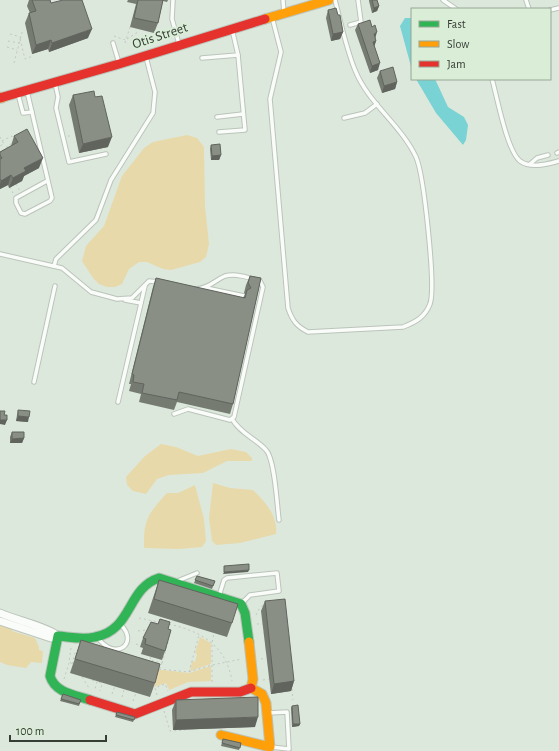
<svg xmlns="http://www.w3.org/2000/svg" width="559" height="751" font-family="'Alegreya Sans',sans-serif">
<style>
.green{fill:#e8d9aa}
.water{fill:#79d2d3}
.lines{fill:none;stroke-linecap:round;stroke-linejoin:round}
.lane-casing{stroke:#bbc4ba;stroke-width:5.5}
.street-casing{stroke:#bbc4ba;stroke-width:9}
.fast-casing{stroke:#bbc4ba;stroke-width:11}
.slow-casing{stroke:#bbc4ba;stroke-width:11}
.jam-casing{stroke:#bbc4ba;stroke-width:11}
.path{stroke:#c2c7c2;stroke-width:1;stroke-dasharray:2 3;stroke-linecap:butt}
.lane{stroke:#fafcfa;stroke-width:3.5}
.street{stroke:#fafcfa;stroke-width:7}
.fast{stroke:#30b455;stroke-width:9}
.slow{stroke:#ff9f0a;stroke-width:9}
.jam{stroke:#e5322d;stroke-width:9}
.wall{fill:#767b72}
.shaded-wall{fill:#60645d}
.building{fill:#898f85;stroke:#60645d}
.labels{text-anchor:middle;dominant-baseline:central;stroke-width:4;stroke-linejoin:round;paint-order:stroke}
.street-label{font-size:14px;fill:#363d35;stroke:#d9edd7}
</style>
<rect width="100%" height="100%" fill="#dde8dc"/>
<g class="green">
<path d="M187 135 197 138 204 147 205 206 209 244 206 257 200 262 171 270 163 269 147 262H139L129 269 122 284 115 287H107L99 284 93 278 82 261 86 246 104 226 122 176 144 148 153 142Z"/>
<path d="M161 444 176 447 198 456 231 449 246 452 252 458V461H227L203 473 169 475 157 479 146 494 133 491 127 485 126 477 145 456Z"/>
<path d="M213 483 230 488 253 490C265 501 278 516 276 534L240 543 216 545 212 541 209 518Z"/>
<path d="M195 485 204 519 206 541 202 547 179 549 144 548C143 519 149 513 167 493H178Z"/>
<path d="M0 624 12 629V631L35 638 39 647V650L43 651 42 663 31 662 26 668 7 665 0 662Z"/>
<path d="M200 637 211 643V664L190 671 192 661 195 662 197 654 195 653Z"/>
<path d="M211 666V681L188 682 169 690 166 683 154 687 155 684 145 668 189 673Z"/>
</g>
<g class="water">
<path d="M405 18H412V70L400 26Z"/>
<path d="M416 79H435L448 107 464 117 468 125 466 140 463 145 436 113Z"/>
</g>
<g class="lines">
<g class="lane-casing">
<g id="lane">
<path d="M173 0 172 19 179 44"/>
<path d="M283 0 284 13"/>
<path d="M443 0 456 9"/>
<path d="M526 0 529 9"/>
<path d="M550 10 559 8"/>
<path d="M272 17 281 52 270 99 288 308C292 320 296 326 308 332L403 327C416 322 425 317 430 304 436 287 424 175 416 157 401 125 368 103 355 70 346 48 341 23 335 0"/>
<path d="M350 25 361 22 358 0"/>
<path d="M113 43 119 63"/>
<path d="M202 58 238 55 232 29"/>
<path d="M492 79C497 97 507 151 520 161 531 169 547 164 559 161"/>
<path d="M55 83 58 97 56 108 69 162 106 154"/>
<path d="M27 91 52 198 50 201 25 214 21 213 16 203V198L47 181"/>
<path d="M18 94 23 113 32 112"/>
<path d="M217 117 243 114"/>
<path d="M344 118 365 113 377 104"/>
<path d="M219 132 245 130 238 55"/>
<path d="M557 153 559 152"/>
<path d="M530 164 537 158 548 155"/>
<path d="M0 254 62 268 91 292 117 299 132 298 149 281 159 282"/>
<path d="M54 266 56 259 96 220 111 180 153 113 155 92 146 57"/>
<path d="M206 288 244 296"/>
<path d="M125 300 141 303"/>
<path d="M34 382 55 286"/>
<path d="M118 402 145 286"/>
<path d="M174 414 188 409 230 420 234 417 263 287 260 281C250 278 236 273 225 276 215 280 210 288 196 289"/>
<path d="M232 419C241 434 255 438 266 450 275 459 277 506 279 520"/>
<path d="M175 582 197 573"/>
<path d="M219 596 224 580 227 578 277 573 279 591 250 595 242 603"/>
<path d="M98 638C116 662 139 643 121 625"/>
<path d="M268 713 287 712 289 749 271 747"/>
</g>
</g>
<g class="street-casing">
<path id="street" d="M0 613C15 620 48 627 58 636L51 638 0 621"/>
</g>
<g class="fast-casing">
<path id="fast" d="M90 700C75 695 55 693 50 676L58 636C70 637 83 640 95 637 132 631 127 588 159 578L241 604 245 613 249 642"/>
</g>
<g class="slow-casing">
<g id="slow">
<path d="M265 19 329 0"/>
<path d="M0 97 2 98"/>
<path d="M221 735 270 747 266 703 262 694 251 688 253 679 249 642"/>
</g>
</g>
<g class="jam-casing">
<g id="jam">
<path d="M0 98 119 64 265 19"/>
<path d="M90 700 135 714 191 692H240L251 688"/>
</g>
</g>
<g class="path">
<path d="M10 34 21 37"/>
<path d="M114 36 125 40"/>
<path d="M20 39 25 59 33 56"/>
<path d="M127 39 138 32"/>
<path d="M8 41 19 43"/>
<path d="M125 43 130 27"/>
<path d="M7 47 17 50"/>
<path d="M14 63 23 29"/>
<path d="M68 136H73"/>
<path d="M0 137 4 144 0 146"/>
<path d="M2 141 12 136 14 139"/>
<path d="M7 148V146L13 143"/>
<path d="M16 184 20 191"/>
<path d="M10 187 13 193"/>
<path d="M256 615 259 609 263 605"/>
<path d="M139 618 158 622"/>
<path d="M169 624C203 632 226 646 232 681"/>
<path d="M257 624H263"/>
<path d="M138 631 147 630"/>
<path d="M136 644 141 646"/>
<path d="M71 648 69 662 73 664"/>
<path d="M151 657 150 660 162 663 160 668"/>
<path d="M261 659 266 658"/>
<path d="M162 663 169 639"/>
<path d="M72 664 75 653 77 654"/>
<path d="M159 669 188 672 212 665 242 659"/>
<path d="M189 672 199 635"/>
<path d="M82 677 89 688"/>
<path d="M64 679 69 663"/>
<path d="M92 680 97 682 95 689"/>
<path d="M263 680 269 679"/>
<path d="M99 682 102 684 100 691"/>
<path d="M212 682V643L214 633"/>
<path d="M292 689 293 700"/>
<path d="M112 694 115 686"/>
<path d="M157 695 155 688 165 684 168 691"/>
<path d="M122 697 124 690H127"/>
<path d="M133 701 136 693"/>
<path d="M164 711 170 731 185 730"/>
</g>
<use href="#lane" class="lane"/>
<use href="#street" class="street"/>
<use href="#fast" class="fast"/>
<use href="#slow" class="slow"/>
<use href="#jam" class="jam"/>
</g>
<g class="wall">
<path d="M29 0H50L51 3 88 38 49 52 48 49 32 54 25 23 29 13H30L27 6Z"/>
<path d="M128 0H168L167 2 163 1 158 23 154 33 130 27 136 4 127 2Z"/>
<path d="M369 0H377L379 6 377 11 372 13 369 1Z"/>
<path d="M328 10 343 32 340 39 331 41 326 18Z"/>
<path d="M358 24 375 38 376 41 374 46 378 70 370 73 355 30Z"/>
<path d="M380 71 397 82 395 89 382 93 377 78Z"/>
<path d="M73 95 95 97 108 147 79 153 69 105Z"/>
<path d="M14 136 39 168 24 176 22 181 9 188 8 185 0 189V152L11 146Z"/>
<path d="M211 145 221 155 219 160H211L210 149Z"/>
<path d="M250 276 261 278 233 404 230 414 177 402 174 410 139 402 141 394 129 391 131 384H129L153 287 156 278 243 298 245 294 244 293 246 285Z"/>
<path d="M18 410 28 422 16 421 17 415Z"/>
<path d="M12 432 24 438 22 443H10V437Z"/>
<path d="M197 576 215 581 212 589 194 583Z"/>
<path d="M159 580 232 623 227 637 148 613Z"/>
<path d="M265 601 294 681 291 691 271 694 261 611Z"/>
<path d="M160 619 168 629 165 651 162 660 141 654 143 648 140 647 143 638 158 624Z"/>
<path d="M81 640 155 683 150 697 70 673Z"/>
<path d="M63 694 81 700 79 706 60 701Z"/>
<path d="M176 700 255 727 173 730 172 710Z"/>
<path d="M292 706 300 724 299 726 292 727 291 708Z"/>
<path d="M117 712 135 717 133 722 115 717Z"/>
<path d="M223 739 241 743 239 750 221 746Z"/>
</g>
<g class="shaded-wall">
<path d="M379 6 377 11 372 13 374 8Z"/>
<path d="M92 29 88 38 49 52 52 43Z"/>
<path d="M343 32 340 39 331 41 333 34Z"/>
<path d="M377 32 375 39 374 34Z"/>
<path d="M51 40 48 49 32 54 36 45Z"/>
<path d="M376 41 374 48 373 42Z"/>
<path d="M380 63 378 70 370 73 372 66Z"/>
<path d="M397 82 395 89 382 93 384 86Z"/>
<path d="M112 137 108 147 79 153 83 144Z"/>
<path d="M221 155 219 160H211L212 156Z"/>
<path d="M43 158 39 168 24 176 22 181 9 188 13 178 24 168Z"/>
<path d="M11 175 8 185 0 189V184L1 181Z"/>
<path d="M18 416 29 417 28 422 16 421Z"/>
<path d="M0 420H7L5 425 0 424Z"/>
<path d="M24 438 22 443H10L12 439Z"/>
<path d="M249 570 248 572 223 574 224 572Z"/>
<path d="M294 681 291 691 271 694 274 684Z"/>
<path d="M258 717 255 727 173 730 176 720Z"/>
<path d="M293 724H300L299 726 292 727Z"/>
</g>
<g class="building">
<path d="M32 0H50L51 3 63 0H82L92 29 52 43 51 40 36 45 29 13 36 11Z"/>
<path d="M138 0H163L158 23 134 18Z"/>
<path d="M372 0H377L379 6 374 8Z"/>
<path d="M336 8 338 15H340L343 32 333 34 328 10Z"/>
<path d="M370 20 372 27 375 25 377 32 374 34 376 41 373 42 380 63 372 66 358 24Z"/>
<path d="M393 67 397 82 384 86 380 71Z"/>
<path d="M94 91 95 97 102 96 112 137 83 144 73 95Z"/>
<path d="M27 129 43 158 24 168 26 171 13 178 11 175 1 181 0 179V159L2 158 0 155V152L18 142 14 136Z"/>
<path d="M220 144 221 155 212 156 211 145Z"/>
<path d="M250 276 261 278 233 404 179 392 177 400 142 393 144 384 133 382 134 375 132 374 156 278 245 298 247 290 251 288 248 283Z"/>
<path d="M18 410 30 411 29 417 18 416Z"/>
<path d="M0 411H5L4 415H7V420H0Z"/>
<path d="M12 432H24V438L12 439Z"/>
<path d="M249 564V570L224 572V566Z"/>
<path d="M197 576 215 581 213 586 195 580Z"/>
<path d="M159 580 238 604 232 623 154 599Z"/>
<path d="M285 599 294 681 274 684 265 601Z"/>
<path d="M160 619 170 622 168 629 171 630 165 651 145 644 146 639 143 638 151 622 158 624Z"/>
<path d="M81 640 160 664 155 683 75 659Z"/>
<path d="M63 694 81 700 79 704 61 699Z"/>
<path d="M258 697V717L176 720V700Z"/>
<path d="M298 705 300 724H293L292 706Z"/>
<path d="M117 712 135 717 134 720 116 715Z"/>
<path d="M223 739 241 743 240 748 222 743Z"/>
</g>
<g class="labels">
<g class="street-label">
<text transform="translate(160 36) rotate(-18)">Otis Street</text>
</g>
</g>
<rect x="411" y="8" width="140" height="72" fill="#d9edd7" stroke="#98a796"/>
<rect x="419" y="21" width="20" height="6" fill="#30b455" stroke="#98a796"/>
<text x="447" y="28" font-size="12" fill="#363d35">Fast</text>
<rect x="419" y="41" width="20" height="6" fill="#ff9f0a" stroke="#98a796"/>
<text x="447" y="48" font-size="12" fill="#363d35">Slow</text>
<rect x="419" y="61" width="20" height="6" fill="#e5322d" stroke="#98a796"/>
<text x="447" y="68" font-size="12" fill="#363d35">Jam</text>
<path d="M10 735v6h96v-6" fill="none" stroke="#363d35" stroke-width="2"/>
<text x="16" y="735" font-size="12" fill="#363d35" stroke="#d9edd7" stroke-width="3" paint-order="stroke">100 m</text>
</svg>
